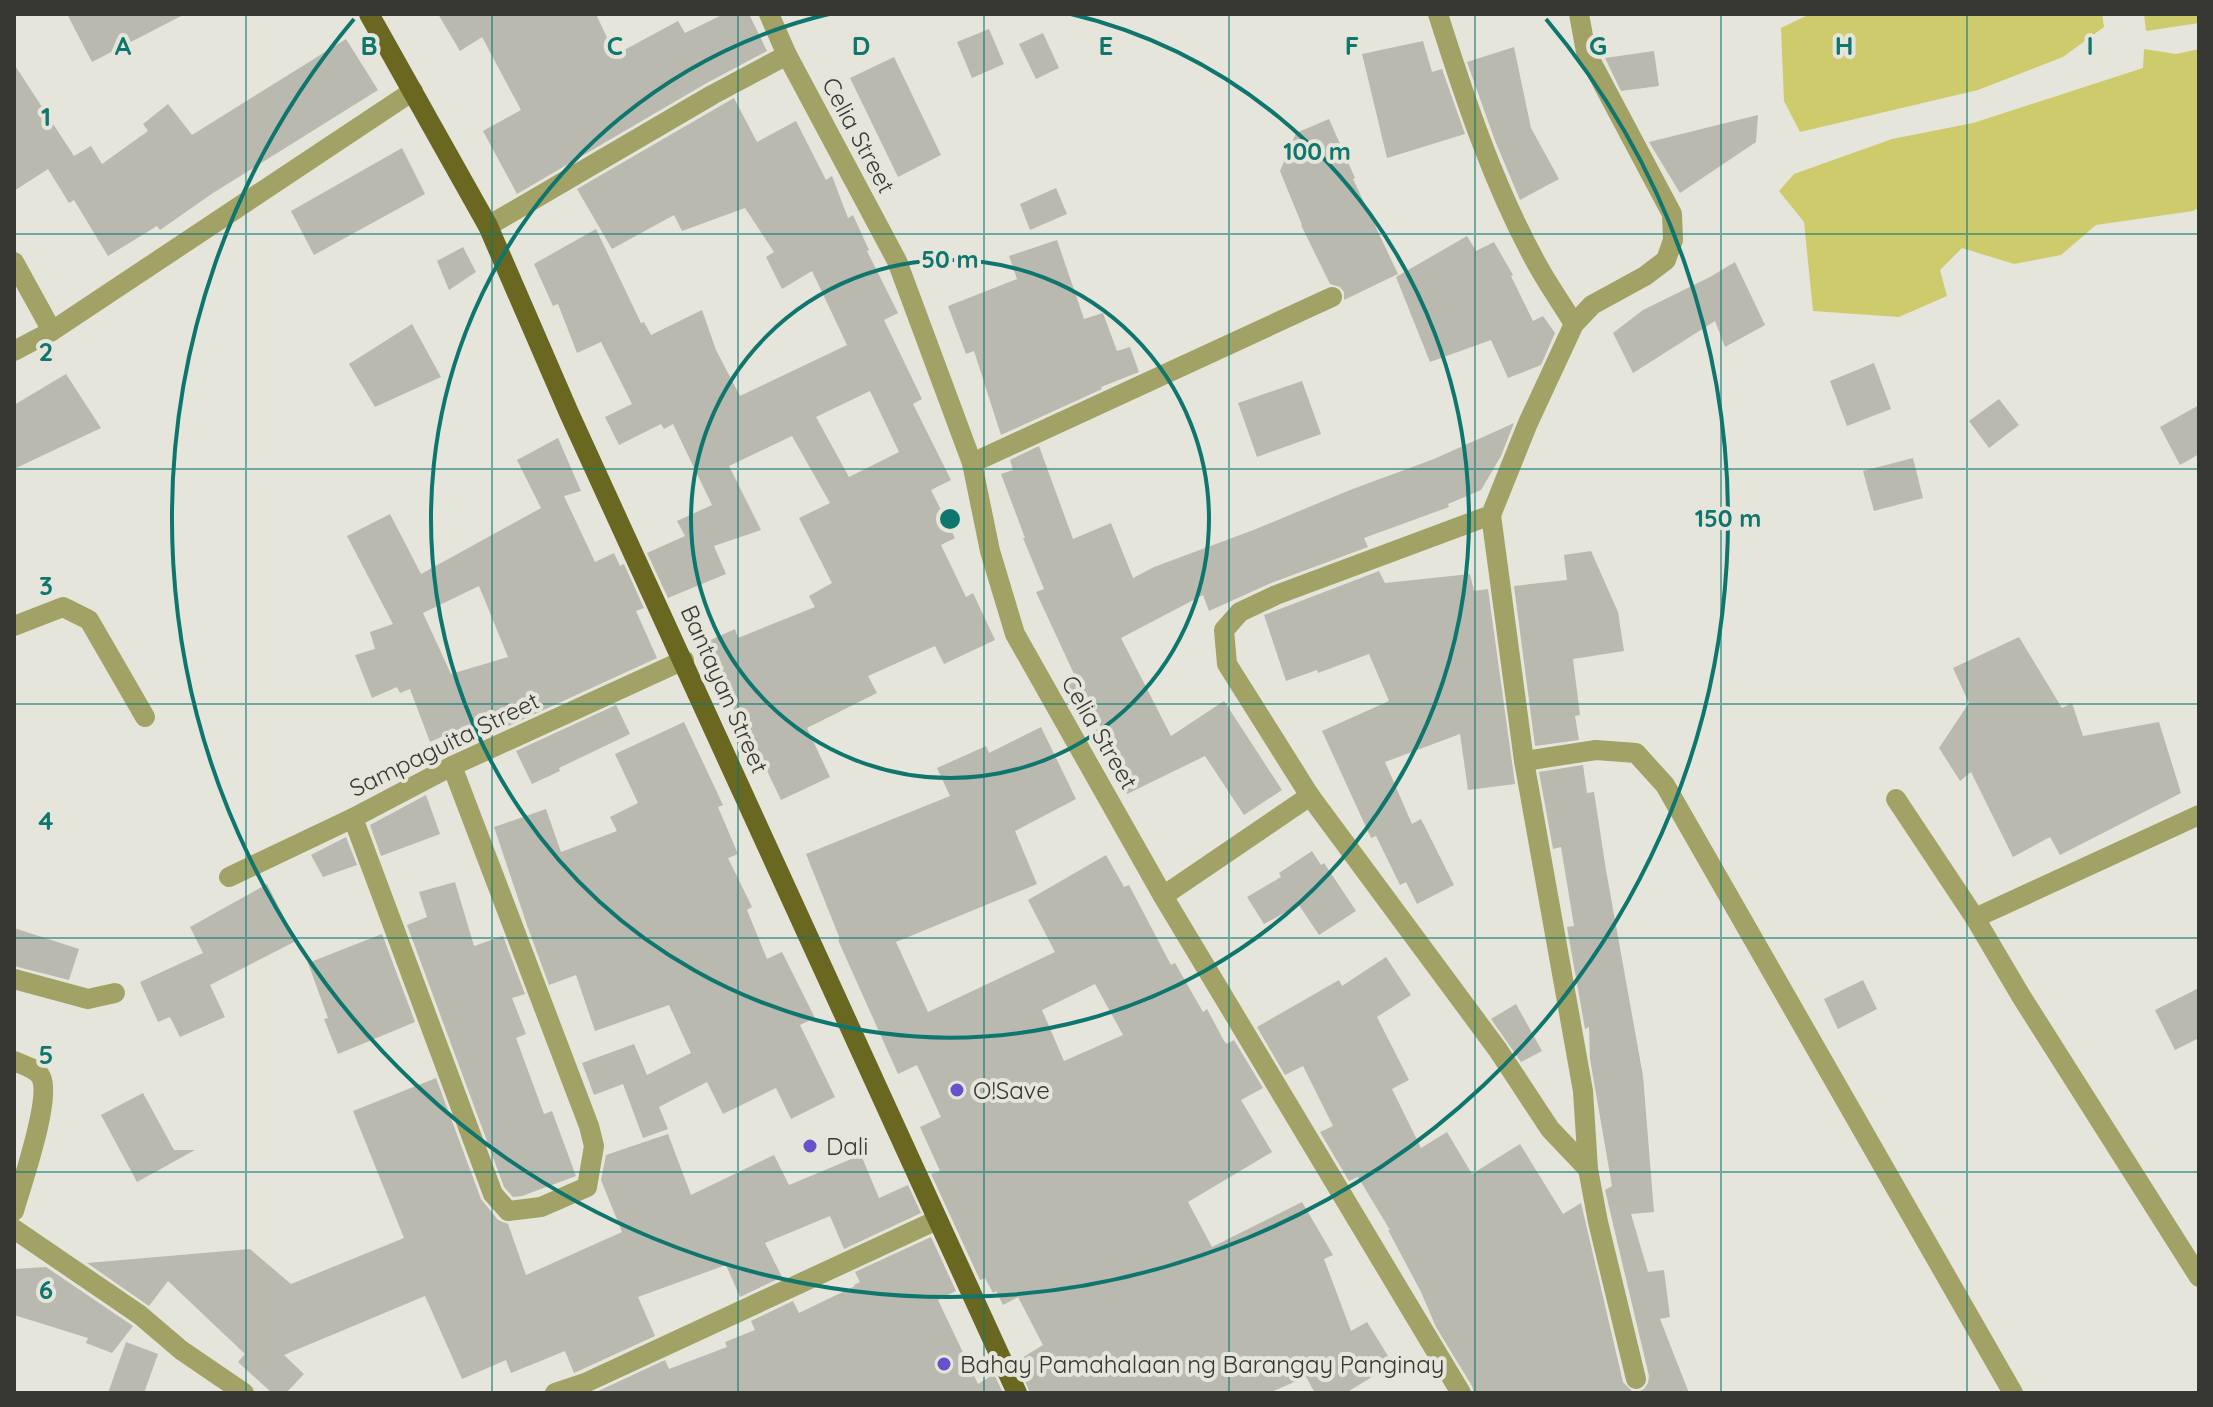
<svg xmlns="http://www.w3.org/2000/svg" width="2213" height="1407" font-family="Quicksand,sans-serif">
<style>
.water{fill:#cecb6c}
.building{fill:#b9b9b0;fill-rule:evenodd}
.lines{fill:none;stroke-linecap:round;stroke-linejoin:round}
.minor{stroke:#a3a266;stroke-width:20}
.major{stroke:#696720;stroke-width:20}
.grid{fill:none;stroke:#0f766e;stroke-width:2;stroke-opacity:0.55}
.ring{fill:none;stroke:#0f766e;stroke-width:4}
.poi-dot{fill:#6851ca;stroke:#e5e5db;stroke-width:3}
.labels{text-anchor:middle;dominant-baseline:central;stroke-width:8;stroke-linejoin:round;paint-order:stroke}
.street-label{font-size:24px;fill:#373733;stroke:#e5e5db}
.poi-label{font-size:24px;fill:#373733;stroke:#e5e5db;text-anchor:start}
.grid-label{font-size:26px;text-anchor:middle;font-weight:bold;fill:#0f766e;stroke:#e5e5db;stroke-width:8;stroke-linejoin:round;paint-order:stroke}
.centre{fill:#0f766e;stroke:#e5e5db;stroke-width:4}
.ring-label{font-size:24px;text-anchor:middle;font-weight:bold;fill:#0f766e;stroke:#e5e5db;stroke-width:8;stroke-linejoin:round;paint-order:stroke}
</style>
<rect width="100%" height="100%" fill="#e5e5db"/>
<g class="water">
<path d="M1810 14H2102L2104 27 2063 57 1978 90 1800 132 1784 101 1781 28Z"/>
<path d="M2144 14H2199V23L2146 31Z"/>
<path d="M2144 49 2176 54 2199 49V208L2193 211 2096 225 2061 255 2014 264 1962 248 1940 270 1947 296 1899 317 1813 311 1804 222 1779 191 1794 174 1892 139 1973 123 2143 68Z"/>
</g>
<g class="building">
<path d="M67 14H185L92 62Z"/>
<path d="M438 14H596L615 55 678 21 685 33 724 14H749L767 51 705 84 517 194 483 131 521 110 482 37 460 51Z"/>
<path d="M989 29 1004 64 972 78 957 42Z"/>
<path d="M1043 33 1059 68 1036 79 1019 44Z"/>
<path d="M346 39 378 90 213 193 160 230 157 226 108 256 74 200 69 203 48 169 14 191V64L74 156 91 146 102 164 148 131 143 124 168 104 192 135Z"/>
<path d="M1423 41 1432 72 1442 69 1465 134 1387 158 1362 54Z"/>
<path d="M1514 47 1531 128 1559 179 1520 200 1494 138 1467 62Z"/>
<path d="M1654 51 1659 86 1621 91 1605 58Z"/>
<path d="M894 57 941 155 898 177 850 78Z"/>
<path d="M734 98 757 142 796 121 826 180 832 176 848 218 853 215 869 250 867 251 898 313 884 320 922 399 913 404 951 480 931 490 955 538 941 545 966 597 973 593 995 640 944 664 935 646 868 676 877 693 807 728 830 777 781 800 757 750 752 753 706 642 735 629 738 638 815 607 809 596 832 583 799 518 830 503 792 436 729 466 761 530 714 546 726 574 668 598 647 553 685 536 677 521 712 505 673 424 664 429 661 424 619 445 605 417 632 404 601 342 577 353 558 304 553 306 534 264 596 229 641 323 644 322 651 335 702 310 716 350 740 396 847 345 812 271 782 289 766 257 774 252 745 208 682 231 674 215 612 249 577 189ZM870 391 899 452 849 477 816 417Z"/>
<path d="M1758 115 1756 142 1680 193 1649 142Z"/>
<path d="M1329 119 1355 178 1353 179 1398 274 1344 300V292L1340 287 1330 284 1301 225H1302L1280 171 1296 133Z"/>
<path d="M402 148 425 194 314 255 291 211Z"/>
<path d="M1056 188 1067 214 1030 230 1020 204Z"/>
<path d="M1467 236 1476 251 1494 242 1513 275 1511 276 1533 321 1543 316 1555 333 1541 365 1508 378 1491 340 1430 362 1396 277Z"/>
<path d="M1057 240 1084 319 1103 313 1117 351 1130 347 1139 372 1101 387 1102 389 1001 435 974 351 966 354 948 306 1017 279 1009 256Z"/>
<path d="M463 247 476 272 449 290 437 261Z"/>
<path d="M1735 262 1765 325 1725 347 1715 321 1633 373 1613 333 1643 310 1710 277Z"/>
<path d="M412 324 441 377 375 407 349 364Z"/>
<path d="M1874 363 1891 409 1847 426 1830 381Z"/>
<path d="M66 374 101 428 14 469V405Z"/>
<path d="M1302 381 1321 434 1257 457 1238 403Z"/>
<path d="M1999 399 2019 425 1989 448 1969 421Z"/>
<path d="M2199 405V454L2180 465 2160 427Z"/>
<path d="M1514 423 1501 456 1481 490 1448 504 1449 507 1364 538 1368 547 1271 583 1209 611 1203 595 1121 638 1171 736 1224 701 1282 790 1244 815 1205 756 1127 794 1113 766 1119 763 1095 716 1084 722 1063 679 1074 674 1036 592 1044 589 1023 538H1025L1001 474 1013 470 1010 460 1039 446 1073 539 1111 523 1133 578 1154 567 1256 529 1350 490 1434 459Z"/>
<path d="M558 438 581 491 564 496 595 562 614 553 620 566 624 564 644 608 636 611 657 658 504 728 502 724 472 734 468 725 430 742 410 689 400 693 397 687 372 698 355 655 375 649 370 632 393 624 347 536 390 514 421 574 541 508 517 460ZM479 586 508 657 451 674 423 613Z"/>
<path d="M1913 458 1923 498 1874 511 1863 471Z"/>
<path d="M1591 551 1618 612 1624 651 1573 659 1580 715 1575 716 1579 740 1535 746 1514 586 1567 580 1564 555Z"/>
<path d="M1379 571 1385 583 1470 574 1474 591 1488 589 1515 784 1468 790 1460 734 1385 762 1412 824 1421 819 1454 885 1417 904 1406 882 1400 885 1376 836 1371 838 1322 731 1389 701 1369 654 1318 673 1317 670 1286 681 1264 615Z"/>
<path d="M2019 637 2062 708 2072 703 2083 736 2159 722 2181 793 2060 855 2050 837 2013 857 1971 772 1960 781 1939 748 1969 703 1953 668Z"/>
<path d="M616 705 630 734 559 768 560 771 532 784 516 751Z"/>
<path d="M684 722 723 805 718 807 738 854 728 858 752 907 747 910 767 959 782 952 815 1018 800 1025 835 1097 791 1119 776 1088 723 1114 707 1082 659 1107 668 1129 643 1138 623 1084 594 1095 582 1063 634 1044 647 1075 691 1053 669 1005 595 1031 576 975 549 985 528 928 494 827 546 809 561 852 617 831 610 817 638 803 615 754Z"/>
<path d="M1041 727 1076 799 1015 831 1037 884 896 942 928 1012 1055 952 1028 900 1106 855 1124 887 1129 885 1171 965 1175 963 1203 1012 1207 1009 1224 1041 1227 1044 1234 1040 1263 1088 1241 1100 1272 1152 1188 1202 1212 1247 1302 1202 1333 1255 1324 1259 1351 1331 1367 1322 1393 1364 1346 1393H1315L1306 1377 1269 1393H1030L1017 1361 1043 1345 1018 1297 1003 1305 996 1291 993 1293 985 1278 980 1280 931 1174 940 1171 920 1127 941 1117 917 1065 898 1074 838 940 840 939 806 854 950 796 937 768 986 746 989 753ZM1095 984 1123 1035 1064 1061 1042 1010Z"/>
<path d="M1583 765 1587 793 1594 792 1606 870 1643 1076 1654 1212 1631 1214 1648 1272 1664 1270 1670 1317 1660 1319 1689 1393H1474L1472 1386 1436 1327 1421 1292 1388 1230H1390L1358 1177 1349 1181 1320 1132 1333 1126 1303 1066 1285 1075 1257 1027 1339 980 1342 986 1386 957 1411 995 1377 1017 1409 1080 1392 1089 1421 1148 1447 1132 1472 1174 1520 1144 1563 1214 1581 1203 1623 1382 1632 1391 1638 1392 1644 1389 1648 1383 1649 1376 1605 1190 1612 1186 1590 1059 1589 1027 1585 1029 1567 927 1574 926 1561 847 1553 849 1539 772Z"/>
<path d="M426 795 440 834 381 856 370 825Z"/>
<path d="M346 837 357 865 323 877 311 855Z"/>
<path d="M1312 851 1321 865 1324 863 1356 911 1319 935 1299 905 1264 924 1247 897 1281 877 1279 873Z"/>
<path d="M455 882 474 946 503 936 525 994 512 998 526 1034 516 1038 544 1114 552 1111 576 1176 522 1196 513 1197 504 1187 407 925 427 917 419 892Z"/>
<path d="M267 884 296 941 210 985 225 1017 180 1037 170 1017 158 1022 140 982 203 953 190 927Z"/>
<path d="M14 928 79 949 69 980 14 966Z"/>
<path d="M382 934 415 1022 338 1054 324 1019 328 1018 308 963Z"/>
<path d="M1863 980 1877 1009 1838 1029 1824 999Z"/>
<path d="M2199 988V1038L2175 1050 2155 1010Z"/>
<path d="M1516 1004 1542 1051 1521 1062 1491 1019Z"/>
<path d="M436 1078 481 1199 498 1220 508 1224 526 1275 622 1232 601 1180 606 1155 668 1134 691 1195 774 1155 789 1185 861 1155 879 1198 908 1185 921 1213 844 1249 830 1216 765 1243 782 1277 740 1297 726 1265 638 1297 655 1336 574 1373 565 1351 511 1373 506 1360 462 1379 425 1296 284 1355 304 1374 286 1393H272L238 1362 245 1354 168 1281 149 1306 87 1263 250 1249 291 1284 404 1238 353 1111Z"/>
<path d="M143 1093 174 1150H195L137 1182 101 1115Z"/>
<path d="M931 1237 956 1291 938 1300 978 1384 994 1374 1003 1393H594L665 1360 669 1369 727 1347 725 1342 755 1330 751 1321 793 1301 799 1313 855 1286 854 1285 860 1282 855 1272Z"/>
<path d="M46 1267 133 1326 112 1353 86 1343 88 1338 14 1315V1269Z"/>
<path d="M126 1342 158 1354 144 1393H108Z"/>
</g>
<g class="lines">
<g class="minor">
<path d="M769 14 787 55 897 261 972 463 990 551 1015 634 1163 896 1461 1393"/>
<path d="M1438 14C1465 99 1494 187 1538 266 1549 286 1562 304 1574 324"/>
<path d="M1579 14 1586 52 1672 214 1673 240 1666 260 1645 276 1592 305 1574 324 1528 423 1491 515 1276 595 1240 612 1224 630 1227 664 1310 796 1498 1050 1550 1129 1588 1169 1598 1222 1636 1379"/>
<path d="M488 226 712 95 787 55"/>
<path d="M14 262 52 331"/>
<path d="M14 351 52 331 413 91"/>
<path d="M972 463 1332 297"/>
<path d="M1491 515 1524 761 1583 1091 1588 1169"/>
<path d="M14 626 63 607 89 620 145 717"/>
<path d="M1524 761 1596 750 1636 753 1665 785 2013 1393"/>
<path d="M1896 799 1975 918"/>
<path d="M2199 815 1975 918 2021 996 2199 1277"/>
<path d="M353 818 493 1194 508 1211 541 1207 587 1187 594 1146 589 1126 452 766"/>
<path d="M229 877 353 818 452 766 684 660"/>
<path d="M1163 896 1310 796"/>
<path d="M14 979 88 999 115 993"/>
<path d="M14 1061C23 1065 36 1068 41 1077 52 1098 21 1186 14 1211"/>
<path d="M14 1229 140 1315 181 1350 244 1393"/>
<path d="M555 1393 585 1383 937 1220"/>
</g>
<path class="major" d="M369 14 488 226 569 413 1017 1393"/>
</g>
<path class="grid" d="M246 14V1393M492 14V1393M738 14V1393M984 14V1393M1229 14V1393M1475 14V1393M1721 14V1393M1967 14V1393M14 234H2199M14 469H2199M14 704H2199M14 938H2199M14 1172H2199"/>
<g class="ring">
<circle cx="950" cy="519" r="259"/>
<path d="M1071 14A519 519 0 1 1 829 14"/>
<path d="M1546 19A778 778 0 1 1 354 19"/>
</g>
<g class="poi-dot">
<circle cx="957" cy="1090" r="8"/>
<circle cx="810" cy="1146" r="8"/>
<circle cx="944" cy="1364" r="8"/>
</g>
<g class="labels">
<g class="street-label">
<text transform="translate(859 135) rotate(62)">Celia Street</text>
<text transform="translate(725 689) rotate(66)">Bantayan Street</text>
<text transform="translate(1100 732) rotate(60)">Celia Street</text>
<text transform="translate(444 744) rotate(-26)">Sampaguita Street</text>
</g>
<g class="poi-label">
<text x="973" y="1090">O!Save</text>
<text x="826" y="1146">Dali</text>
<text x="960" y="1364">Bahay Pamahalaan ng Barangay Panginay</text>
</g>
</g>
<g class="grid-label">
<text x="123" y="55">A</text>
<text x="369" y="55">B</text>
<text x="615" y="55">C</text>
<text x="861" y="55">D</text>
<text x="1106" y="55">E</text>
<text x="1352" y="55">F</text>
<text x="1598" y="55">G</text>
<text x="1844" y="55">H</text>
<text x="2090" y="55">I</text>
<text x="46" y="126">1</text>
<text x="46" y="361">2</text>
<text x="46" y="595">3</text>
<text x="46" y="830">4</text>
<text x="46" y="1064">5</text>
<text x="46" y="1299">6</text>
</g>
<circle cx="950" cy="519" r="12" class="centre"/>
<g class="ring-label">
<text x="1317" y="160">100 m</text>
<text x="950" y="268">50 m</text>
<text x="1728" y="527">150 m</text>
</g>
<rect width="2213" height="1407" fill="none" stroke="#373733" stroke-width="32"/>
</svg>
